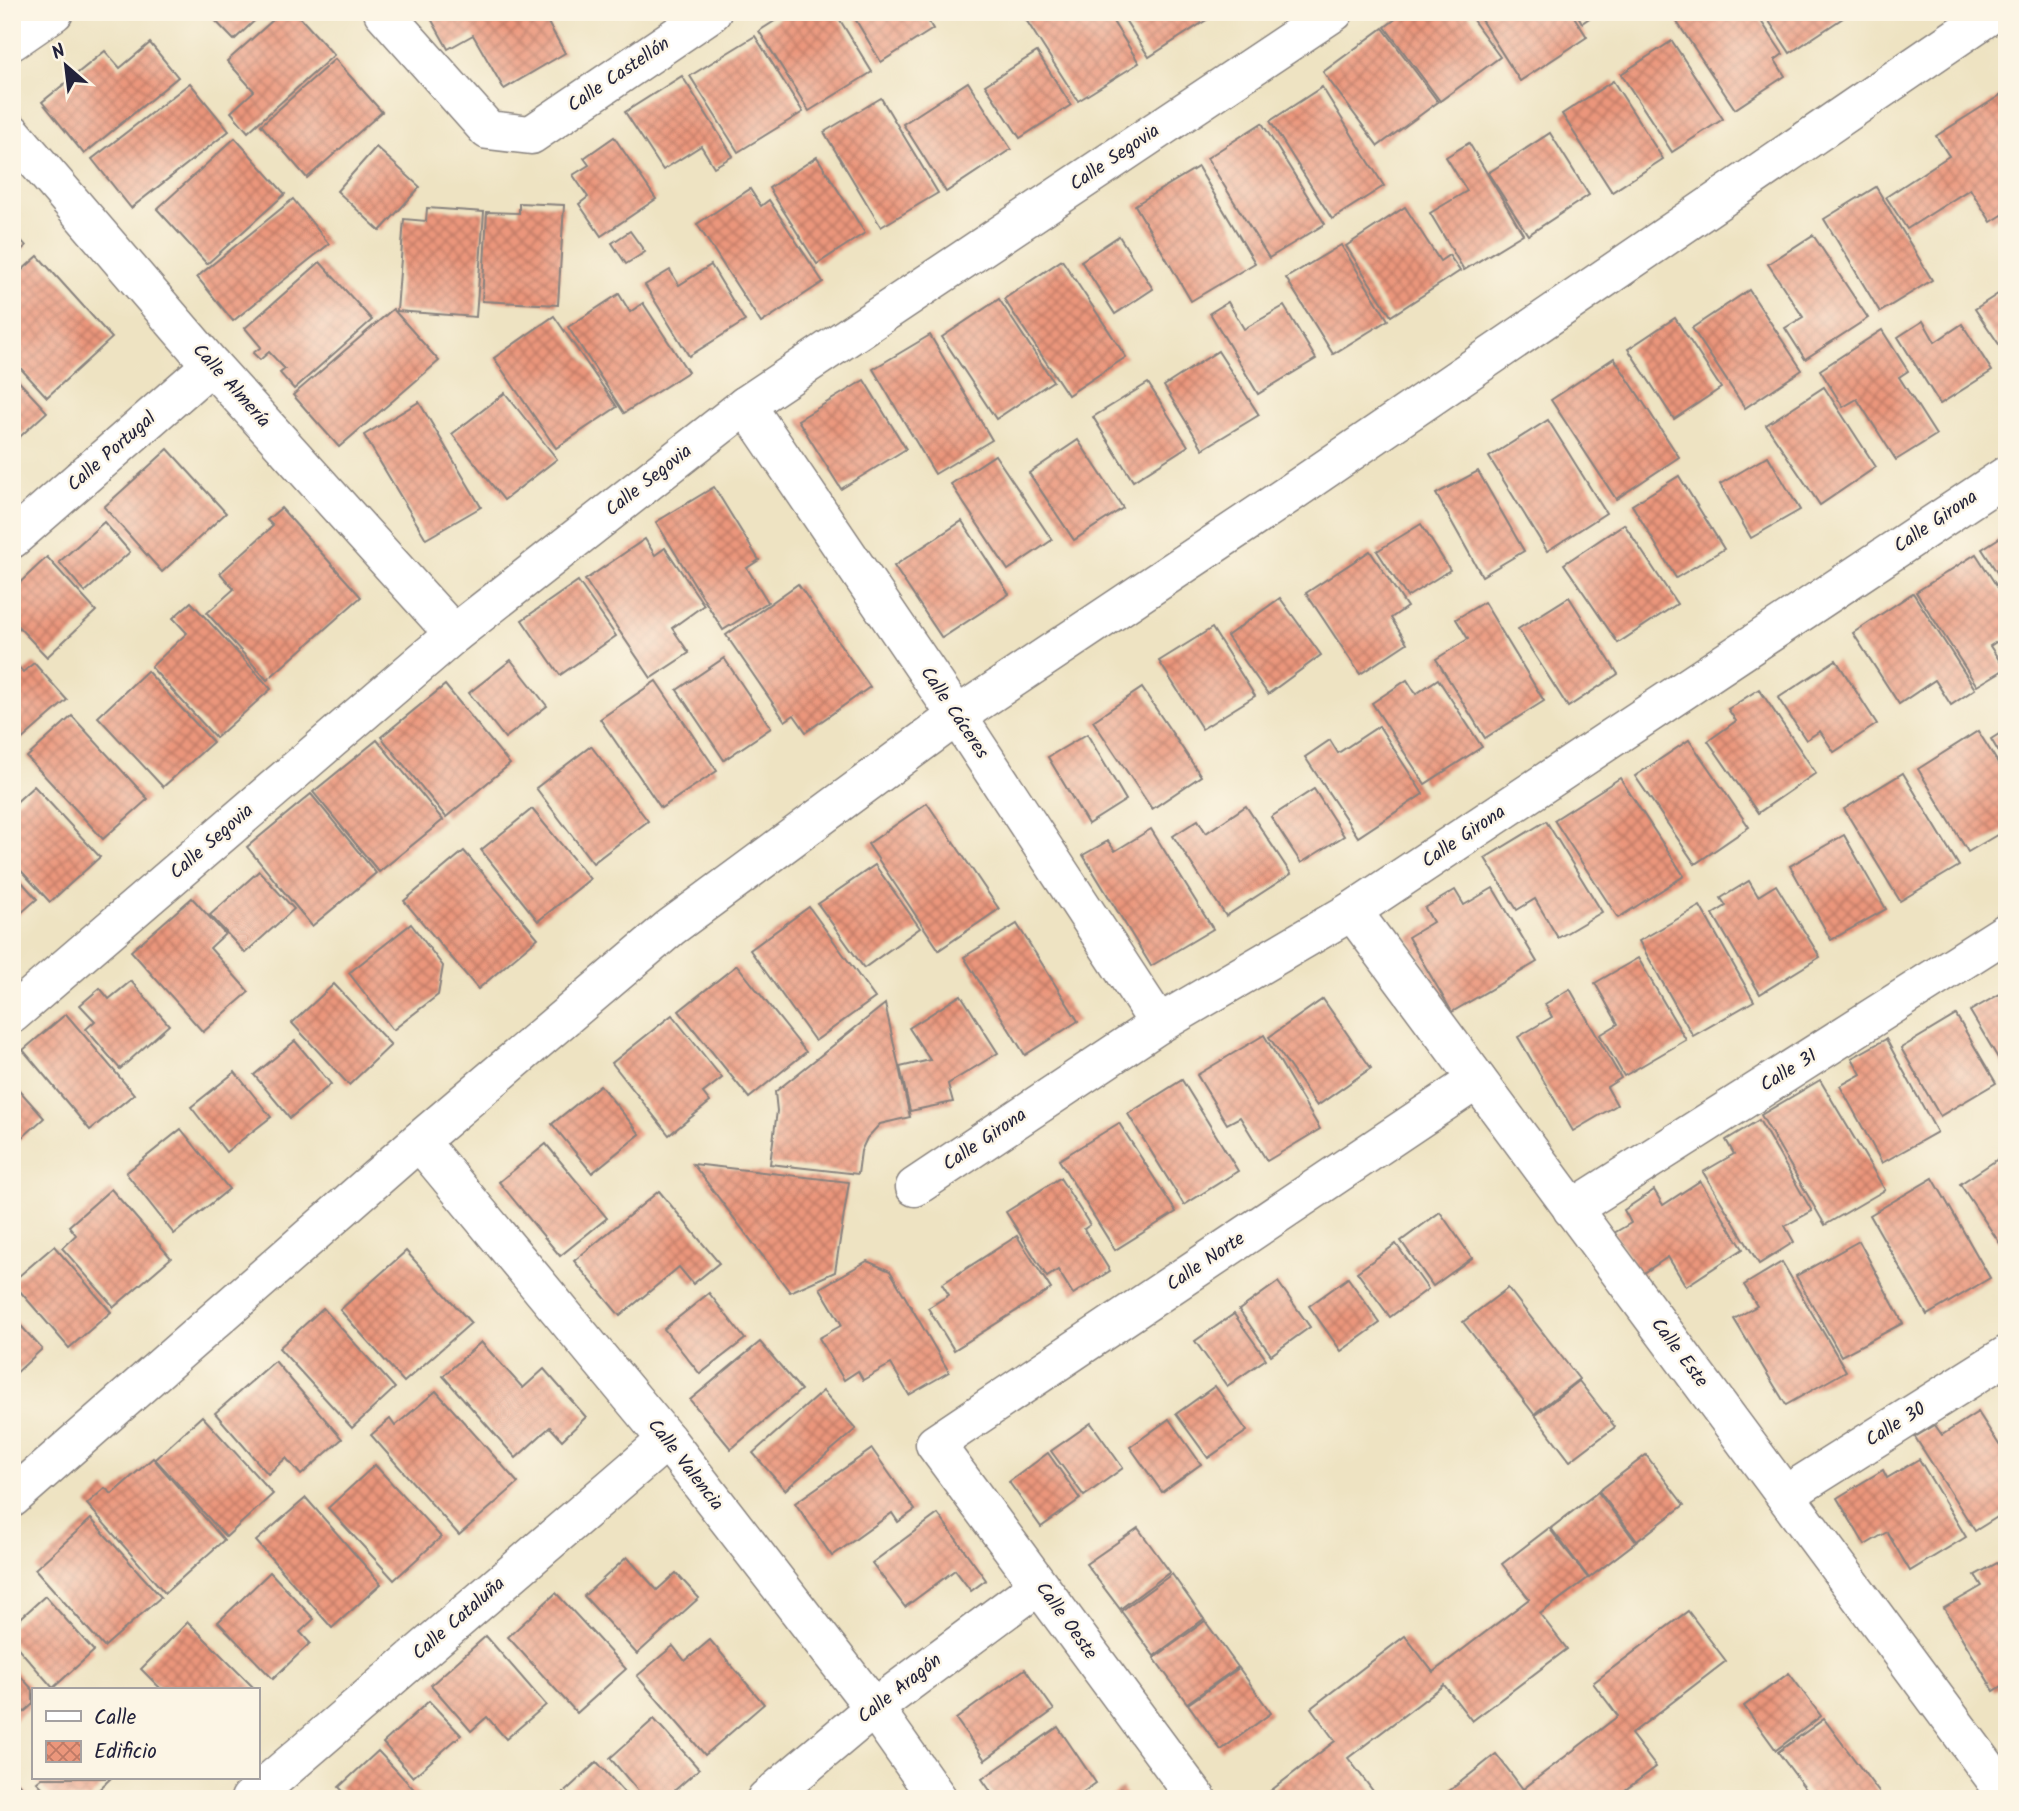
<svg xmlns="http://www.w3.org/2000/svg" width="2019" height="1811" font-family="Kalam,sans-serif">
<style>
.building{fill:url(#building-cross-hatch)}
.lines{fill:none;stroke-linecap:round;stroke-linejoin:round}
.minor-casing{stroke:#88827e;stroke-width:41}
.tertiary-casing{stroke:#88827e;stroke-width:41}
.minor{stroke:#fff;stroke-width:38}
.tertiary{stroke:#fff;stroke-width:38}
.labels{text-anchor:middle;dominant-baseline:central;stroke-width:5;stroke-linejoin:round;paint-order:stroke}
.street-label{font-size:19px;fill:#22223b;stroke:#fcf5e5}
</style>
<defs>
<pattern id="building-cross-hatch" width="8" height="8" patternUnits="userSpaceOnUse" patternTransform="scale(1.75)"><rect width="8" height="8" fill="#eb967b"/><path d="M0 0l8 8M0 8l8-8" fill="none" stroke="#be7a66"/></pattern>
</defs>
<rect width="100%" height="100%" fill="#fcf5e5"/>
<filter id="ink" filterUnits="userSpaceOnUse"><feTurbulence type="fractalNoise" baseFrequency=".0143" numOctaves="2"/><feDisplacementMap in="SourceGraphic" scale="14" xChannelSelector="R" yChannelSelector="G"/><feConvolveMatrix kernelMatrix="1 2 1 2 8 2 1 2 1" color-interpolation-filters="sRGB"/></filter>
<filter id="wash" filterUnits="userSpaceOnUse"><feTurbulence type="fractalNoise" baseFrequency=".00686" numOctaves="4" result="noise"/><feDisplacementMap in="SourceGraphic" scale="28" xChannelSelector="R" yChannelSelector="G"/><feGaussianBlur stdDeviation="1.57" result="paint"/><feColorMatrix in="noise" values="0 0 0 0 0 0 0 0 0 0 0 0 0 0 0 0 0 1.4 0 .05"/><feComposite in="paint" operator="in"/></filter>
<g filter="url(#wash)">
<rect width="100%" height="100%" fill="#eee3c2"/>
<g id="blocks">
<g class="building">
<path d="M207 12H264L234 40Z"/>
<path d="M282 12H295L334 55 248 132 231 112 254 91 227 61Z"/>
<path d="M433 12H542L565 53 504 89 473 35 448 49 429 15Z"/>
<path d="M789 12H835L872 72 809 111 759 31Z"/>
<path d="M851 12H923L933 29 881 62Z"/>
<path d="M1021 12H1107L1139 63 1078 101Z"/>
<path d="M1120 12H1203L1208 19 1149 57Z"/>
<path d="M1405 12H1467L1500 57 1440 101 1385 27Z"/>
<path d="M1476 12H1571L1587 37 1520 81Z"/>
<path d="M1576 12H1598L1582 23Z"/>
<path d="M1686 12H1755L1783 54 1775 60 1785 76 1735 109 1675 19Z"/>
<path d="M1763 12H1840L1843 18 1790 53Z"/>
<path d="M1383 28 1438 102 1378 146 1323 72Z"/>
<path d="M755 36 803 112 738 152 690 76Z"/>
<path d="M1672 41 1723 119 1672 152 1621 74Z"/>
<path d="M150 43 178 77 84 154 42 102 105 51 120 68Z"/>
<path d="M1037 52 1071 105 1020 138 985 85Z"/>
<path d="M335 59 382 112 307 178 261 125Z"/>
<path d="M682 76 733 156 714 167 701 146 663 170 625 112Z"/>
<path d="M1613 81 1663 159 1612 192 1562 114Z"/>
<path d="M968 82 1011 149 946 192 903 124Z"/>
<path d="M190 83 229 131 131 208 92 159Z"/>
<path d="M1322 87 1384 186 1332 219 1270 121Z"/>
<path d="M2007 91V212L1991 222 1970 189 1907 229 1886 197 1949 156 1936 136Z"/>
<path d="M881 98 938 193 881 227 824 132Z"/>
<path d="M1262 123 1325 224 1269 258 1207 158Z"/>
<path d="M1550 133 1589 195 1528 235 1488 173Z"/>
<path d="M614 137 656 199 601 236 579 204 588 197 573 175 589 165 584 158Z"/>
<path d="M235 138 285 194 207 264 157 209Z"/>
<path d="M1469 143 1523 234 1464 270 1430 213 1467 191 1446 157Z"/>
<path d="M376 147 420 187 380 231 337 191Z"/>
<path d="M817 157 865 233 817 264 769 188Z"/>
<path d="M1198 167 1255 263 1191 301 1135 205Z"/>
<path d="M1876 187 1932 280 1880 312 1824 219Z"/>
<path d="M750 189 761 206 769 200 823 282 761 323 697 224Z"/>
<path d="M293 199 329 244 233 321 197 277Z"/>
<path d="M519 203 564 205 558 305 482 301 487 212 519 213Z"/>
<path d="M1405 207 1440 261 1449 255 1460 271 1391 316 1346 246Z"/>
<path d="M427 208 484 212 476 317 397 311 404 219 426 221Z"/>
<path d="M12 230 26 246 12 258Z"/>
<path d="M630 231 645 252 626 264 612 243Z"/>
<path d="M1813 235 1868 318 1805 359 1785 328 1803 317 1768 264Z"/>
<path d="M1119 236 1153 289 1115 314 1081 261Z"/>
<path d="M1341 245 1388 320 1333 354 1286 278Z"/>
<path d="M38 256 112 338 47 397 12 359V279Z"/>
<path d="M1062 260 1126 357 1068 395 1004 299Z"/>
<path d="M320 262 372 320 294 389 280 373 285 369 269 352 260 360 253 353 261 347 245 328Z"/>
<path d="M711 265 745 321 689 356 645 285 670 270 679 285Z"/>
<path d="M2007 288V356L1975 309Z"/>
<path d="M1749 290 1802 370 1745 408 1692 328Z"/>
<path d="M619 294 630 312 643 303 688 372 624 413 568 327Z"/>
<path d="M999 299 1053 381 996 419 942 337Z"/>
<path d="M1228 302 1244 329 1284 306 1316 359 1258 394 1210 313Z"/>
<path d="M393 309 439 361 339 447 293 395Z"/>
<path d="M554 316 617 407 556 448 494 358Z"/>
<path d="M1675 318 1721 388 1674 419 1628 349Z"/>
<path d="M1923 321 1935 342 1962 324 1992 371 1940 404 1898 337Z"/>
<path d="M1882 330 1908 371 1899 377 1936 435 1896 460 1857 399 1843 407 1820 370Z"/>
<path d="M930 335 992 440 935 474 873 369Z"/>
<path d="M1218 351 1259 415 1203 449 1164 386Z"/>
<path d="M1614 358 1679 457 1616 499 1551 400Z"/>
<path d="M12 374 47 412 12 444Z"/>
<path d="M864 380 906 449 841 489 798 420Z"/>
<path d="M1148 383 1188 446 1133 481 1093 417Z"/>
<path d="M1824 387 1876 467 1820 505 1766 425Z"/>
<path d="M505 393 557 459 504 500 452 434Z"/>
<path d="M419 402 481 507 426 539 364 435Z"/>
<path d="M1548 420 1606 513 1547 551 1489 457Z"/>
<path d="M1078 440 1123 508 1074 540 1029 473Z"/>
<path d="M168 449 226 513 162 572 104 507Z"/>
<path d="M995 455 1052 540 1008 570 951 484Z"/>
<path d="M1768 456 1800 510 1751 538 1720 484Z"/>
<path d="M1478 471 1524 551 1482 576 1436 494Z"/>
<path d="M1679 476 1724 549 1676 578 1632 505Z"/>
<path d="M714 487 759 560 747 568 768 602 723 630 656 522Z"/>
<path d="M281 508 361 597 267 680 207 613 234 589 220 573 273 526 267 520Z"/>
<path d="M962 521 1009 594 942 638 894 566Z"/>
<path d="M104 522 130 552 85 592 59 562Z"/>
<path d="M1421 524 1450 570 1407 597 1377 551Z"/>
<path d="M1624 524 1677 604 1618 643 1564 564Z"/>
<path d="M2007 533V588L1982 549Z"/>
<path d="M645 539 655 555 665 548 704 605 672 628 689 653 651 678 585 580Z"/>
<path d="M1370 551 1407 607 1391 618 1407 643 1360 674 1306 593Z"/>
<path d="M1976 554 2007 602V635L1990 646 2005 669 1977 686 1916 592Z"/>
<path d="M47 557 96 611 47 657 12 620V590Z"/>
<path d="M578 581 616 636 560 675 522 620Z"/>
<path d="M798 584 870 687 806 732 794 715 785 721 726 635Z"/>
<path d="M1913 593 1975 689 1951 705 1935 680 1899 704 1853 633Z"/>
<path d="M1569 597 1618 674 1568 707 1518 629Z"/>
<path d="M1280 598 1321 655 1268 694 1227 636Z"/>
<path d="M191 602 271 689 216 738 151 667 187 633 173 618Z"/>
<path d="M1484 602 1544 701 1485 738 1436 659 1468 639 1456 619Z"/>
<path d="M1212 628 1255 696 1202 729 1159 661Z"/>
<path d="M724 658 771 728 724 760 677 690Z"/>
<path d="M12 660 23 672 34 663 67 700 12 748Z"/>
<path d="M511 660 547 706 505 738 469 693Z"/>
<path d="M1836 660 1877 724 1834 752 1820 731 1806 740 1778 698Z"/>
<path d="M147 671 213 742 163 787 98 717Z"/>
<path d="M1438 679 1482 747 1425 784 1372 703 1407 680 1416 694Z"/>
<path d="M656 681 717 771 661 808 600 719Z"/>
<path d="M445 685 510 764 446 817 381 737Z"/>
<path d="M1142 688 1201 776 1152 809 1093 721Z"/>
<path d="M1759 689 1816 773 1758 813 1708 741 1736 721 1728 709Z"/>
<path d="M72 716 148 799 103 839 27 757Z"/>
<path d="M1379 726 1423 794 1358 837 1305 757 1330 740 1338 753Z"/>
<path d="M2007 729V766L1991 739Z"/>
<path d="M1978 731 2007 777V829L1968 852 1918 769Z"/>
<path d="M1087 734 1126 800 1088 824 1048 757Z"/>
<path d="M377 740 443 820 379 872 313 792Z"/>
<path d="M1689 740 1749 827 1695 864 1635 776Z"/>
<path d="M591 746 648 821 593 863 536 788Z"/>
<path d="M1903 773 1959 866 1900 901 1844 809Z"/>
<path d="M1620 778 1684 876 1618 918 1554 820Z"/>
<path d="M34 786 100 857 50 902 12 861V806Z"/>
<path d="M1314 789 1344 836 1301 863 1271 817Z"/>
<path d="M311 794 376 873 312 926 247 847Z"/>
<path d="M927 803 999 909 939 950 868 844Z"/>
<path d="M1246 806 1291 874 1226 916 1173 836 1198 820 1206 833Z"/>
<path d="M532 809 590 879 538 921 481 850Z"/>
<path d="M1546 821 1602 912 1558 938 1535 899 1517 910 1485 858Z"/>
<path d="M1151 829 1213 929 1151 966 1083 855 1108 841 1115 851Z"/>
<path d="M1844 835 1886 909 1831 940 1790 866Z"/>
<path d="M464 851 538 938 478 989 404 901Z"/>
<path d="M875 865 920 928 864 968 818 904Z"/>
<path d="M12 871 37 899 12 921Z"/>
<path d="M259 871 294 909 245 953 210 915Z"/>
<path d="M1749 881 1758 896 1776 885 1820 957 1760 994 1713 914 1726 906 1721 898Z"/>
<path d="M1493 888 1537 962 1452 1012 1408 937 1433 922 1425 908 1455 890 1464 905Z"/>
<path d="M192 898 225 934 210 948 249 992 203 1032 131 951Z"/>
<path d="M1700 906 1754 1001 1693 1036 1639 941Z"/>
<path d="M809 907 875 998 815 1041 750 950Z"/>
<path d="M411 924 443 966 438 995 393 1030 349 973Z"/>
<path d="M1017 924 1078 1021 1025 1055 964 957Z"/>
<path d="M1638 958 1686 1040 1624 1076 1600 1035 1618 1024 1595 983Z"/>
<path d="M737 965 806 1052 749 1098 679 1011Z"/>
<path d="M131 981 169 1025 120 1069 86 1029 95 1021 80 1005 100 988 109 999Z"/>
<path d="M334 984 391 1045 349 1085 292 1023Z"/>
<path d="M1570 989 1621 1078 1607 1087 1617 1105 1573 1131 1518 1037 1552 1017 1545 1004Z"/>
<path d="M2007 990V1073L1970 1011Z"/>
<path d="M961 995 998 1053 948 1084 953 1102 910 1111 900 1067 930 1060 909 1028Z"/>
<path d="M1323 999 1371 1068 1317 1106 1269 1037Z"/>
<path d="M885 1004 910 1117 880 1124 867 1138 861 1151 858 1174 770 1164 777 1111 775 1092Z"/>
<path d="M66 1014 134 1094 90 1130 23 1050Z"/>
<path d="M672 1015 722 1078 703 1093 710 1102 669 1135 612 1063Z"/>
<path d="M1956 1015 1996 1083 1940 1116 1901 1048Z"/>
<path d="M1264 1035 1320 1129 1267 1161 1240 1117 1227 1124 1197 1075Z"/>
<path d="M1886 1039 1937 1132 1882 1163 1840 1086 1861 1074 1852 1058Z"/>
<path d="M295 1041 331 1084 290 1118 254 1075Z"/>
<path d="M235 1072 271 1117 226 1152 191 1107Z"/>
<path d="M1182 1080 1238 1171 1184 1205 1128 1114Z"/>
<path d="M1820 1080 1885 1190 1825 1225 1761 1115Z"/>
<path d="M12 1082 44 1118 12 1147Z"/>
<path d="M600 1085 640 1134 592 1173 552 1124Z"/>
<path d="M1759 1120 1812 1211 1785 1226 1794 1242 1759 1264 1703 1172 1734 1154 1726 1140Z"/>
<path d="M1119 1123 1176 1212 1115 1250 1059 1160Z"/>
<path d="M181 1129 229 1189 174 1234 126 1173Z"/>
<path d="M546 1144 607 1218 560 1256 499 1182Z"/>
<path d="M2007 1153V1254L1960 1184Z"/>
<path d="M693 1164 849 1182 835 1272 790 1292Z"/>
<path d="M1060 1178 1090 1225 1084 1229 1110 1271 1073 1294 1058 1270 1047 1277 1006 1212Z"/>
<path d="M1933 1178 1990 1278 1927 1315 1870 1215Z"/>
<path d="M1700 1181 1743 1249 1686 1286 1668 1257 1641 1275 1614 1233 1631 1223 1624 1210 1654 1190 1663 1205Z"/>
<path d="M111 1189 171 1258 114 1307 62 1248 76 1235 69 1226Z"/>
<path d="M659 1191 719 1263 693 1284 679 1267 620 1316 574 1261Z"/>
<path d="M1440 1212 1472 1258 1433 1286 1401 1241Z"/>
<path d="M1017 1236 1051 1289 954 1350 928 1308 949 1295 942 1284Z"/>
<path d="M1859 1241 1903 1323 1841 1356 1796 1276Z"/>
<path d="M1396 1244 1428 1289 1390 1317 1357 1272Z"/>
<path d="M54 1246 111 1312 69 1348 12 1282Z"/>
<path d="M406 1251 471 1323 404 1382 340 1310Z"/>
<path d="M867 1261 890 1271 949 1372 909 1395 891 1364 863 1380 858 1371 844 1380 819 1338 842 1325 820 1288Z"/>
<path d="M1782 1262 1846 1371 1786 1405 1734 1319 1757 1306 1744 1285Z"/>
<path d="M1348 1278 1380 1323 1341 1351 1309 1306Z"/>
<path d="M1278 1282 1310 1327 1271 1355 1239 1310Z"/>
<path d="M1508 1288 1579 1379 1534 1414 1463 1322Z"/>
<path d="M709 1293 745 1339 700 1374 664 1329Z"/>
<path d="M323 1308 395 1388 352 1428 279 1348Z"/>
<path d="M1234 1314 1266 1359 1227 1386 1195 1341Z"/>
<path d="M12 1316 42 1349 12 1377Z"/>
<path d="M481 1342 523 1388 544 1369 586 1417 562 1440 550 1427 516 1458 443 1376Z"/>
<path d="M760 1342 801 1390 731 1449 690 1400Z"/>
<path d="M275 1361 342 1439 301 1475 286 1458 268 1474 215 1413Z"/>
<path d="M1579 1381 1615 1427 1570 1461 1535 1415Z"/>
<path d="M1215 1386 1247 1431 1208 1458 1176 1414Z"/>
<path d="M436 1391 518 1483 459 1535 371 1435 390 1419 395 1426Z"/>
<path d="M823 1391 856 1429 785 1490 753 1453Z"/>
<path d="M1978 1412 2007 1457V1511L1975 1531 1915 1437 1935 1425 1942 1435Z"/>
<path d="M202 1416 273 1494 226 1537 155 1459Z"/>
<path d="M1169 1419 1201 1464 1162 1492 1130 1447Z"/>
<path d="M1091 1423 1123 1468 1084 1496 1051 1451Z"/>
<path d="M872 1449 915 1510 898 1522 892 1513 832 1556 795 1503Z"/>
<path d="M1048 1453 1080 1499 1041 1527 1009 1482Z"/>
<path d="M1646 1455 1684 1505 1637 1541 1599 1491Z"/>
<path d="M153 1458 224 1540 165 1593 87 1504 105 1488 112 1494Z"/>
<path d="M1919 1459 1966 1537 1910 1571 1887 1532 1865 1545 1837 1498 1883 1470 1887 1478Z"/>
<path d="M375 1465 441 1537 394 1580 328 1508Z"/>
<path d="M1598 1492 1636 1542 1589 1578 1551 1528Z"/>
<path d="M306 1498 381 1584 332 1628 256 1541Z"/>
<path d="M938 1514 986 1580 971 1591 955 1570 905 1607 872 1563Z"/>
<path d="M91 1519 161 1597 104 1647 35 1569Z"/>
<path d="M1138 1528 1170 1572 1120 1609 1086 1564Z"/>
<path d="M1549 1528 1588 1578 1540 1614 1567 1649 1472 1721 1444 1685 1348 1758 1373 1791 1363 1799H1260L1335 1741 1311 1708 1405 1636 1433 1672 1529 1599 1502 1564Z"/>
<path d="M627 1557 657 1590 676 1573 699 1598 637 1654 584 1596Z"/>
<path d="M1997 1563 2007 1579V1683L1994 1691 1944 1608 1982 1586 1975 1575Z"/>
<path d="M270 1572 314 1619 300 1632 310 1643 273 1679 218 1622Z"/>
<path d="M1172 1574 1204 1619 1154 1656 1121 1611Z"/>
<path d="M556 1593 626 1669 577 1713 508 1637Z"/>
<path d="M45 1596 94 1651 53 1688 12 1641V1626Z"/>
<path d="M1688 1611 1726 1661 1631 1734 1656 1767 1613 1799H1439L1496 1754 1523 1789 1618 1716 1593 1683Z"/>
<path d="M1205 1621 1238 1667 1187 1703 1154 1658Z"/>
<path d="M188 1622 256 1690H162L141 1669Z"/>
<path d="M486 1636 546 1705 506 1739 487 1717 471 1731 431 1685Z"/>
<path d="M710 1640 764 1704 705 1755 637 1676 673 1646 685 1661Z"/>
<path d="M12 1667 33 1690V1704L12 1723Z"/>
<path d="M1239 1668 1271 1713 1221 1750 1188 1704Z"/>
<path d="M1025 1669 1054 1710 985 1760 956 1719Z"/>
<path d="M1789 1673 1821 1716 1776 1750 1744 1706Z"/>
<path d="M429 1701 461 1735 413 1777 383 1743Z"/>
<path d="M654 1719 699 1769 665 1799H645L610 1758Z"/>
<path d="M1824 1719 1884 1799H1814L1811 1796 1778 1752Z"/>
<path d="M1058 1727 1096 1783 1073 1799H996L982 1779Z"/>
<path d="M378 1751 423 1799H350L339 1787Z"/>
<path d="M597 1762 630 1799H557Z"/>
<path d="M12 1776 32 1799H12Z"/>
<path d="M42 1778H111L89 1799H54L37 1782Z"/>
<path d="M1122 1788 1130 1799H1108Z"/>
</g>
</g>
</g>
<g filter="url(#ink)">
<use href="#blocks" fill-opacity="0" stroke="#88827e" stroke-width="2"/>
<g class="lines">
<g class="minor-casing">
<g id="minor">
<path d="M383 12 488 130 531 135 712 12"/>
<path d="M12 41 54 12"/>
<path d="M12 133 211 365 454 634"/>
<path d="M746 405 957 716 1159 1024"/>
<path d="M12 539 211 365"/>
<path d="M1352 911 2007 1795"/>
<path d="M12 1014 454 634 746 405 1334 12"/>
<path d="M419 1141 667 1440 874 1708 938 1799"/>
<path d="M915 1187 1159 1024 1352 911 2007 475"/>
<path d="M1572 1209 2007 932"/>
<path d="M1785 1495 2007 1355"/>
<path d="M250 1799 667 1440"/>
<path d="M766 1799 874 1708 1039 1585"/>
<path d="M1197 1799 935 1444 1477 1080"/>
</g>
</g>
<g class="tertiary-casing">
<path id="tertiary" d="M12 1498 419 1141 670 928 957 716 1289 494 1994 12"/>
</g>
<use href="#minor" class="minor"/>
<use href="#tertiary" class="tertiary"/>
</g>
</g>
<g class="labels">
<g class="street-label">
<text transform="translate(619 75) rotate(-34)">Calle Castellón</text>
<text transform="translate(1115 158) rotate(-34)">Calle Segovia</text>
<text transform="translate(231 386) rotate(48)">Calle Almería</text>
<text transform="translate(112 452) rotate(-41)">Calle Portugal</text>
<text transform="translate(649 481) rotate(-38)">Calle Segovia</text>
<text transform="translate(1936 522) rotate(-34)">Calle Girona</text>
<text transform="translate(954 713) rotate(56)">Calle Cáceres</text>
<text transform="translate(1464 837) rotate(-34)">Calle Girona</text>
<text transform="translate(212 842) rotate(-41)">Calle Segovia</text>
<text transform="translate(1789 1071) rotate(-32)">Calle 31</text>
<text transform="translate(985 1140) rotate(-34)">Calle Girona</text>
<text transform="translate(1206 1262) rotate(-34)">Calle Norte</text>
<text transform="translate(1679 1353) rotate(53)">Calle Este</text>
<text transform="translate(1896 1425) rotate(-32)">Calle 30</text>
<text transform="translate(685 1465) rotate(52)">Calle Valencia</text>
<text transform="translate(459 1619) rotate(-41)">Calle Cataluña</text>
<text transform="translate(1066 1621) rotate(54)">Calle Oeste</text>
<text transform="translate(900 1689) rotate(-38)">Calle Aragón</text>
</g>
</g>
<rect width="2019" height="1811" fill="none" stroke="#fcf5e5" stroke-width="42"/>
<rect x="32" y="1688" width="228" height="91" fill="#fcf5e5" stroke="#a5a1a1" stroke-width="2"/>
<rect x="46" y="1711" width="35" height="10" fill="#ffffff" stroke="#a5a1a1" stroke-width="2"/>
<text x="94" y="1724" font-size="21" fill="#22223b">Calle</text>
<rect x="46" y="1741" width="35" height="21" fill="url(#building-cross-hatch)" stroke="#a5a1a1" stroke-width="2"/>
<text x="94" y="1758" font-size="21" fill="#22223b">Edificio</text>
<g transform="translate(66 66) rotate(332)" stroke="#fcf5e5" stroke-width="5" paint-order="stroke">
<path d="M0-5L12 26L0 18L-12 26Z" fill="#22223b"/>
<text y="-10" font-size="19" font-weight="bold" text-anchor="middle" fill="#22223b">N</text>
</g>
</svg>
